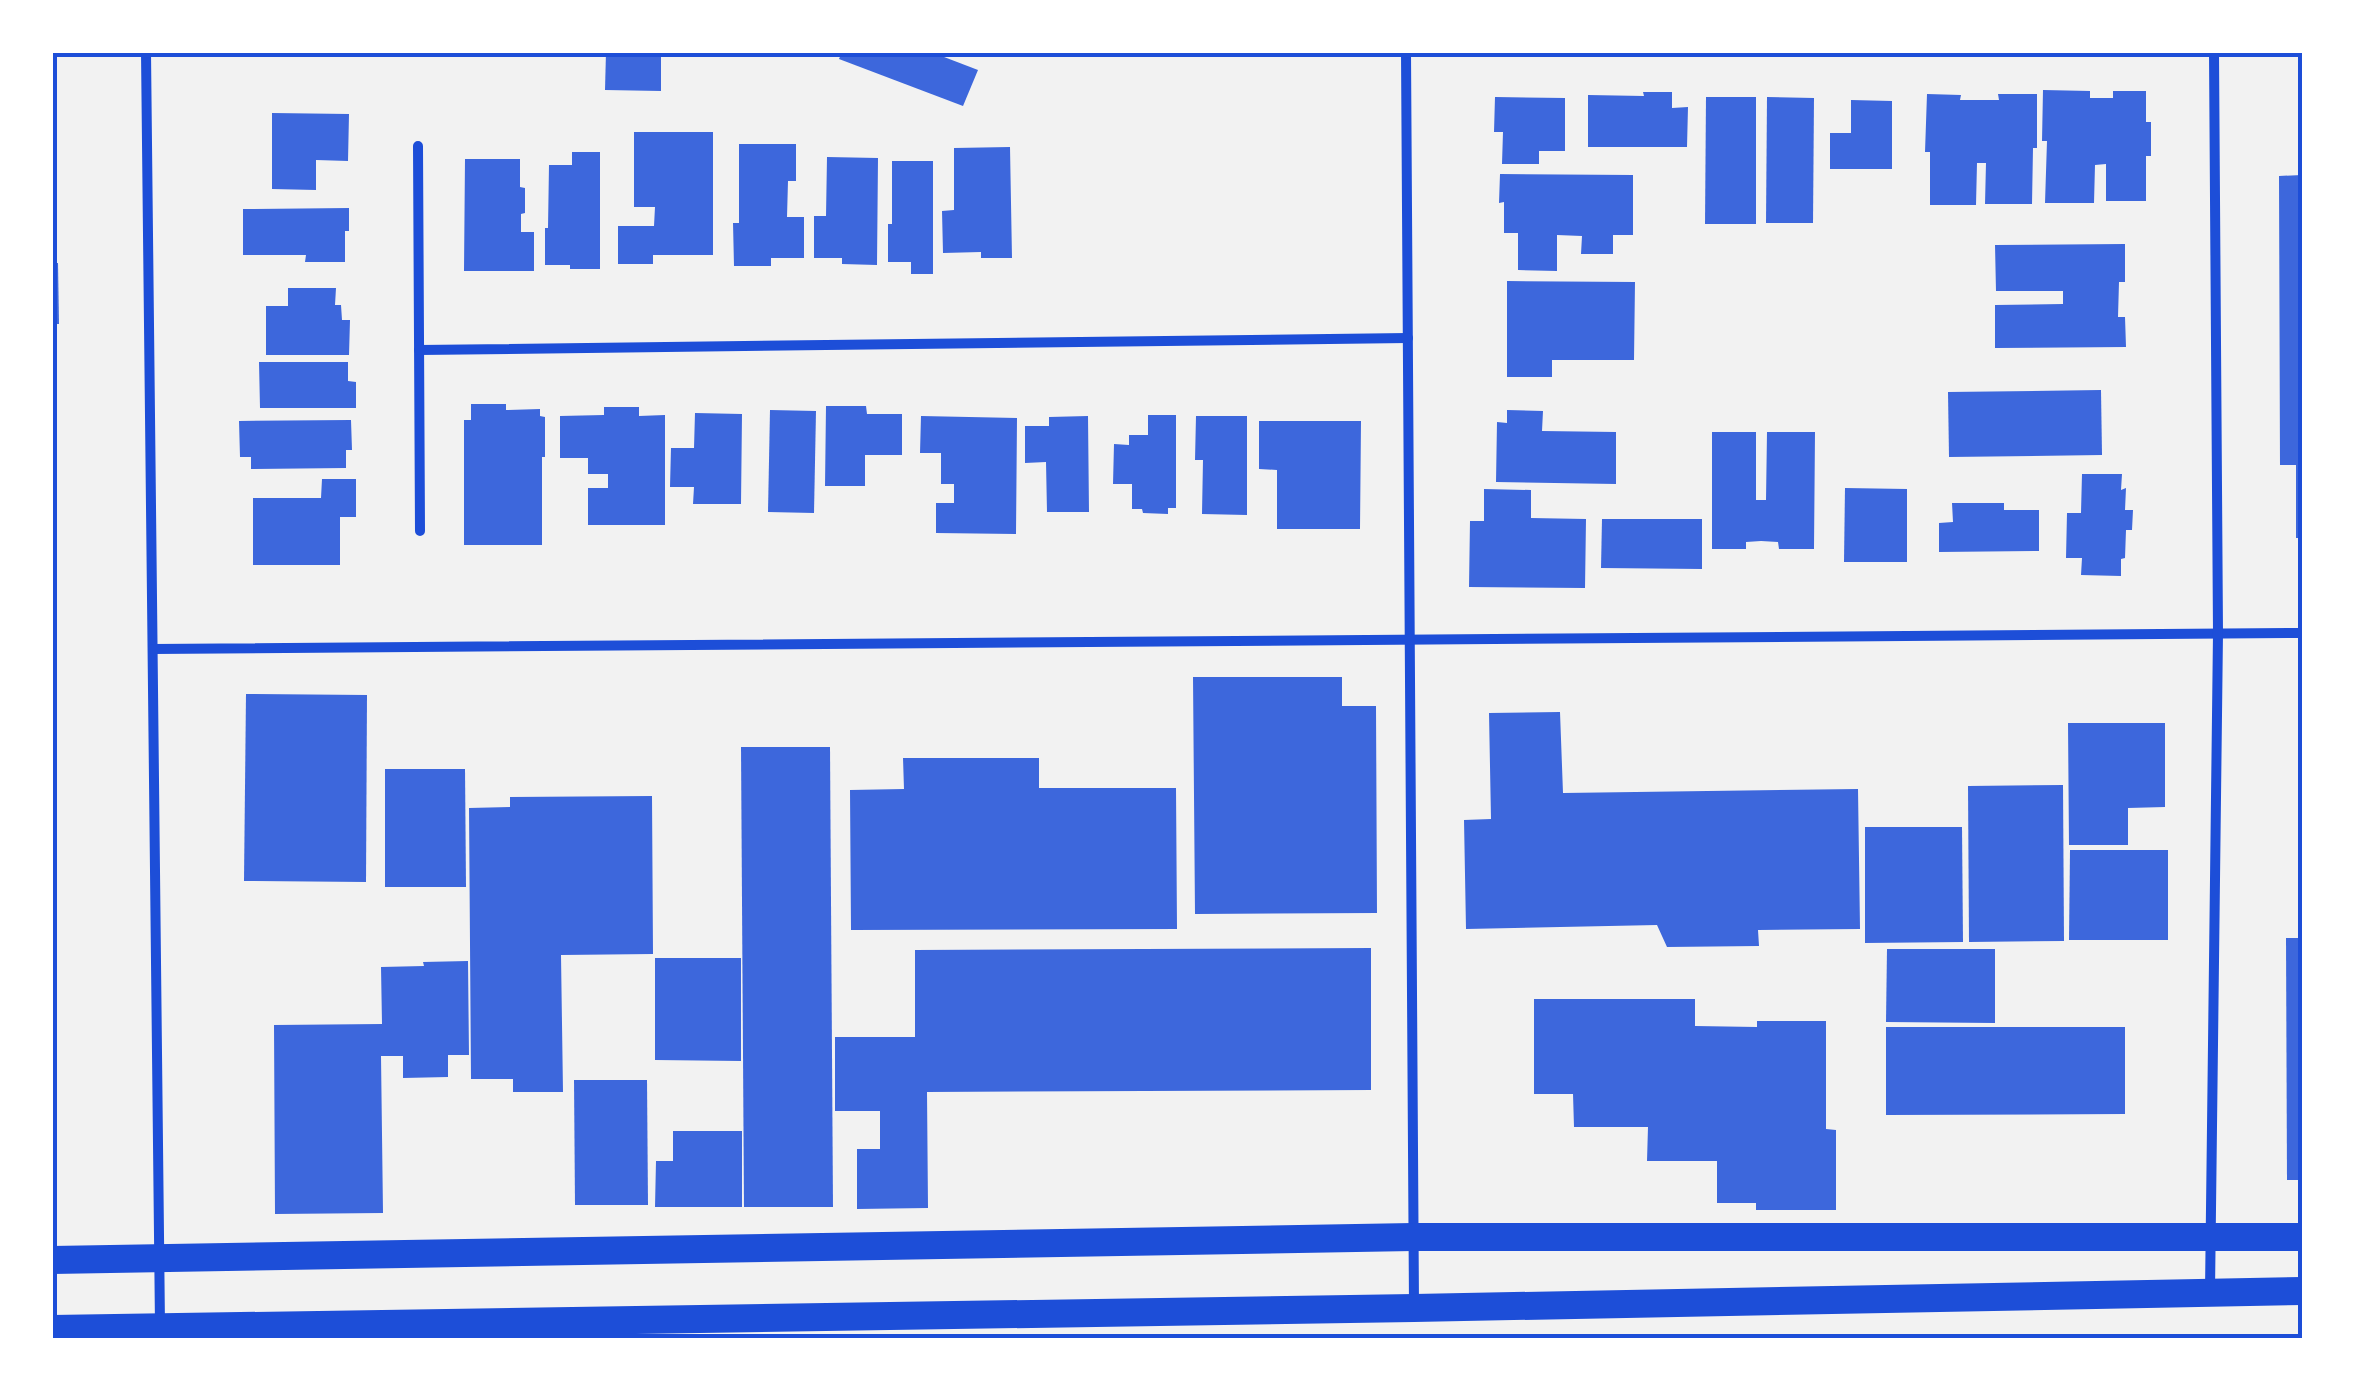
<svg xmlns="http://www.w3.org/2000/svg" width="2355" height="1391" font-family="'Asap Condensed',sans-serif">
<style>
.building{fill:#3d67dc}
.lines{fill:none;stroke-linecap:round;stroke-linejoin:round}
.minor{stroke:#1d4ed8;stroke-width:10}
.trunk{stroke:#1d4ed8;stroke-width:28}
.neatline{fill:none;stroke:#1d4ed8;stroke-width:4}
</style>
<rect width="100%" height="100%" fill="#f2f2f2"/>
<g class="building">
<path d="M606 52H661V91L605 90Z"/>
<path d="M842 52H931L978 70 963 106 839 59Z"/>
<path d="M2043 90 2090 91V98H2113V91H2146V122H2151V156H2146V201H2106V164L2095 165 2094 203H2045L2047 141H2042Z"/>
<path d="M1643 92H1672V108L1688 107 1687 147H1588V95L1644 96Z"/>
<path d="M1927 94 1961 95 1960 100H1999L1998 94H2037V148H2033L2032 204H1985L1986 163H1977L1976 205H1930V152H1925Z"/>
<path d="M1495 97 1565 98V151H1539V164H1502L1503 132H1494Z"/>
<path d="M1706 97H1756V224H1705Z"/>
<path d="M1767 97 1814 98 1813 223H1766Z"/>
<path d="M1851 100 1892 101V169H1830V133H1851Z"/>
<path d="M272 113 349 114 348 161 316 160V190L272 189Z"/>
<path d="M634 132H713V255H653V264H618V226H654L655 207H634Z"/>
<path d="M739 144H796V181H788L787 217H804V258H771V266H734L733 223H739Z"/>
<path d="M1010 147 1012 258H981V252L943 253 942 211 954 210V148Z"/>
<path d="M572 152H600V269H570V265H545V228H548L549 165H572Z"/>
<path d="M827 157 878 158 877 265 842 264V258H814V216H826Z"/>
<path d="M465 159H520V187L525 188V213L521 214V232H534V271H464Z"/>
<path d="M892 161H933V274H911V262H888V224H892Z"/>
<path d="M1500 174 1633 175V235H1613V254H1581L1582 236 1557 235V271L1518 270V233H1504V202L1499 203Z"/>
<path d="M2302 175V538H2296V465H2280L2279 176Z"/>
<path d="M349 208V231H345V262H305L306 255H243V209Z"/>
<path d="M2125 244V282H2119L2118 317H2125L2126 347 1995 348V305L2063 304V291H1996L1995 245Z"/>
<path d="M52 263H58L59 324H52Z"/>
<path d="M1507 281 1635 282 1634 360H1552V377H1507Z"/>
<path d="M288 288H336L335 305H341L342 320H350L349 355H266V306H288Z"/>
<path d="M259 362H348V381L356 382V408H260Z"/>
<path d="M2101 390 2102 455 1949 457 1948 392Z"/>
<path d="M471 404H506V410L540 409V416L545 417V457H542V545H464V420H471Z"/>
<path d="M826 406H866L867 414H902V455H865V486H825Z"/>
<path d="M604 407H639V416L665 415V525H588V488H608V474H588V458H560V416L604 415Z"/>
<path d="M770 410 816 411 814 513 768 512Z"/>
<path d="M1507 410 1543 411 1542 431 1616 432V484L1496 482 1497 422 1507 423Z"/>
<path d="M695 413 742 414 741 504H693L694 487H670L671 448H694Z"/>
<path d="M1148 415H1176V508H1168V514L1143 513 1142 509H1132V484H1113L1114 444 1129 445V435H1148Z"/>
<path d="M921 416 1017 418 1016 534 936 533V503H954V484H941V453H920Z"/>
<path d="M1088 416 1089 512H1047L1046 462 1025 463V426H1049V417Z"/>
<path d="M1196 416H1247V515L1202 514 1203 460H1195Z"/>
<path d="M351 420 352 450H346V468L251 469V457H240L239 421Z"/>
<path d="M1259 421H1361L1360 529H1277V470L1259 469Z"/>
<path d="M1712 432H1756V500H1766L1767 432H1815L1814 549H1779L1778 542 1761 541 1746 542V549H1712Z"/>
<path d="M2082 474H2122L2121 490 2126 488 2125 510H2133L2132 530H2126L2125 558 2121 559V576L2081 575 2082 558H2066L2067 513H2081Z"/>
<path d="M322 479H356V517H340V565H253V498H321Z"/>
<path d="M1845 488 1907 489V562H1844Z"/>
<path d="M1484 489 1531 490V518L1586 519 1585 588 1469 587 1470 521H1484Z"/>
<path d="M1952 503H2004V510H2039V551L1939 552V523L1953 522Z"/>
<path d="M1602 519H1702V569L1601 568Z"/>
<path d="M1193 677H1342V706H1376L1377 913 1195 914Z"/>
<path d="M246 694 367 695 366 882 244 881Z"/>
<path d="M1560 712 1563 793 1858 789 1860 929 1758 930 1759 946 1667 947 1657 925 1466 929 1464 820 1491 819 1489 713Z"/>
<path d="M2068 723H2165V807L2128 808V845H2069Z"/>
<path d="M741 747H830L833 1207H744Z"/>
<path d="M903 758H1039V788H1176L1177 929 851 930 850 790 904 789Z"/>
<path d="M385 769H465L466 887H385Z"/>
<path d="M2063 785 2064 941 1969 942 1968 786Z"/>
<path d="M652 796 653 954 561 955 563 1092H513V1079H471L469 808 510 807V797Z"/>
<path d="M1865 827H1962L1963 942 1865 943Z"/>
<path d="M2070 850H2168V940H2069Z"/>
<path d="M2286 938H2302V1180H2287Z"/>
<path d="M1371 948V1090L927 1092 928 1208 857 1209V1149H880V1111H835V1037H915V950Z"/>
<path d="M1887 949H1995V1023L1886 1022Z"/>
<path d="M655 958H741V1061L655 1060Z"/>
<path d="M468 961 469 1055H448V1077L403 1078V1056H381L383 1213 275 1214 274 1025 382 1024 381 967 424 966 423 962Z"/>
<path d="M1534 999H1695V1026L1757 1027V1021H1826V1129L1836 1130V1210H1756V1203H1717V1161H1647L1648 1127H1574L1573 1094H1534Z"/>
<path d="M1886 1027H2125V1114L1886 1115Z"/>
<path d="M574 1080H647L648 1205H575Z"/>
<path d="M673 1131H742V1207H655L656 1161H673Z"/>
</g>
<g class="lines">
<g class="minor">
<path d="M146 52 160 1326"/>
<path d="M1406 52 1414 1306"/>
<path d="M418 146 420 531"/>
<path d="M419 350 1408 338"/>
<path d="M153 649 2302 633"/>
<path d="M2210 1291 2218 633 2214 52"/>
</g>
<g class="trunk">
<path d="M52 1260 1413 1237H2302"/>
<path d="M52 1329 1414 1308 2302 1291"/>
</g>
</g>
<rect width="2355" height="1391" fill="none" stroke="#ffffff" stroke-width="110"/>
<rect x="55" y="55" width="2245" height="1281" class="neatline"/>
</svg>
